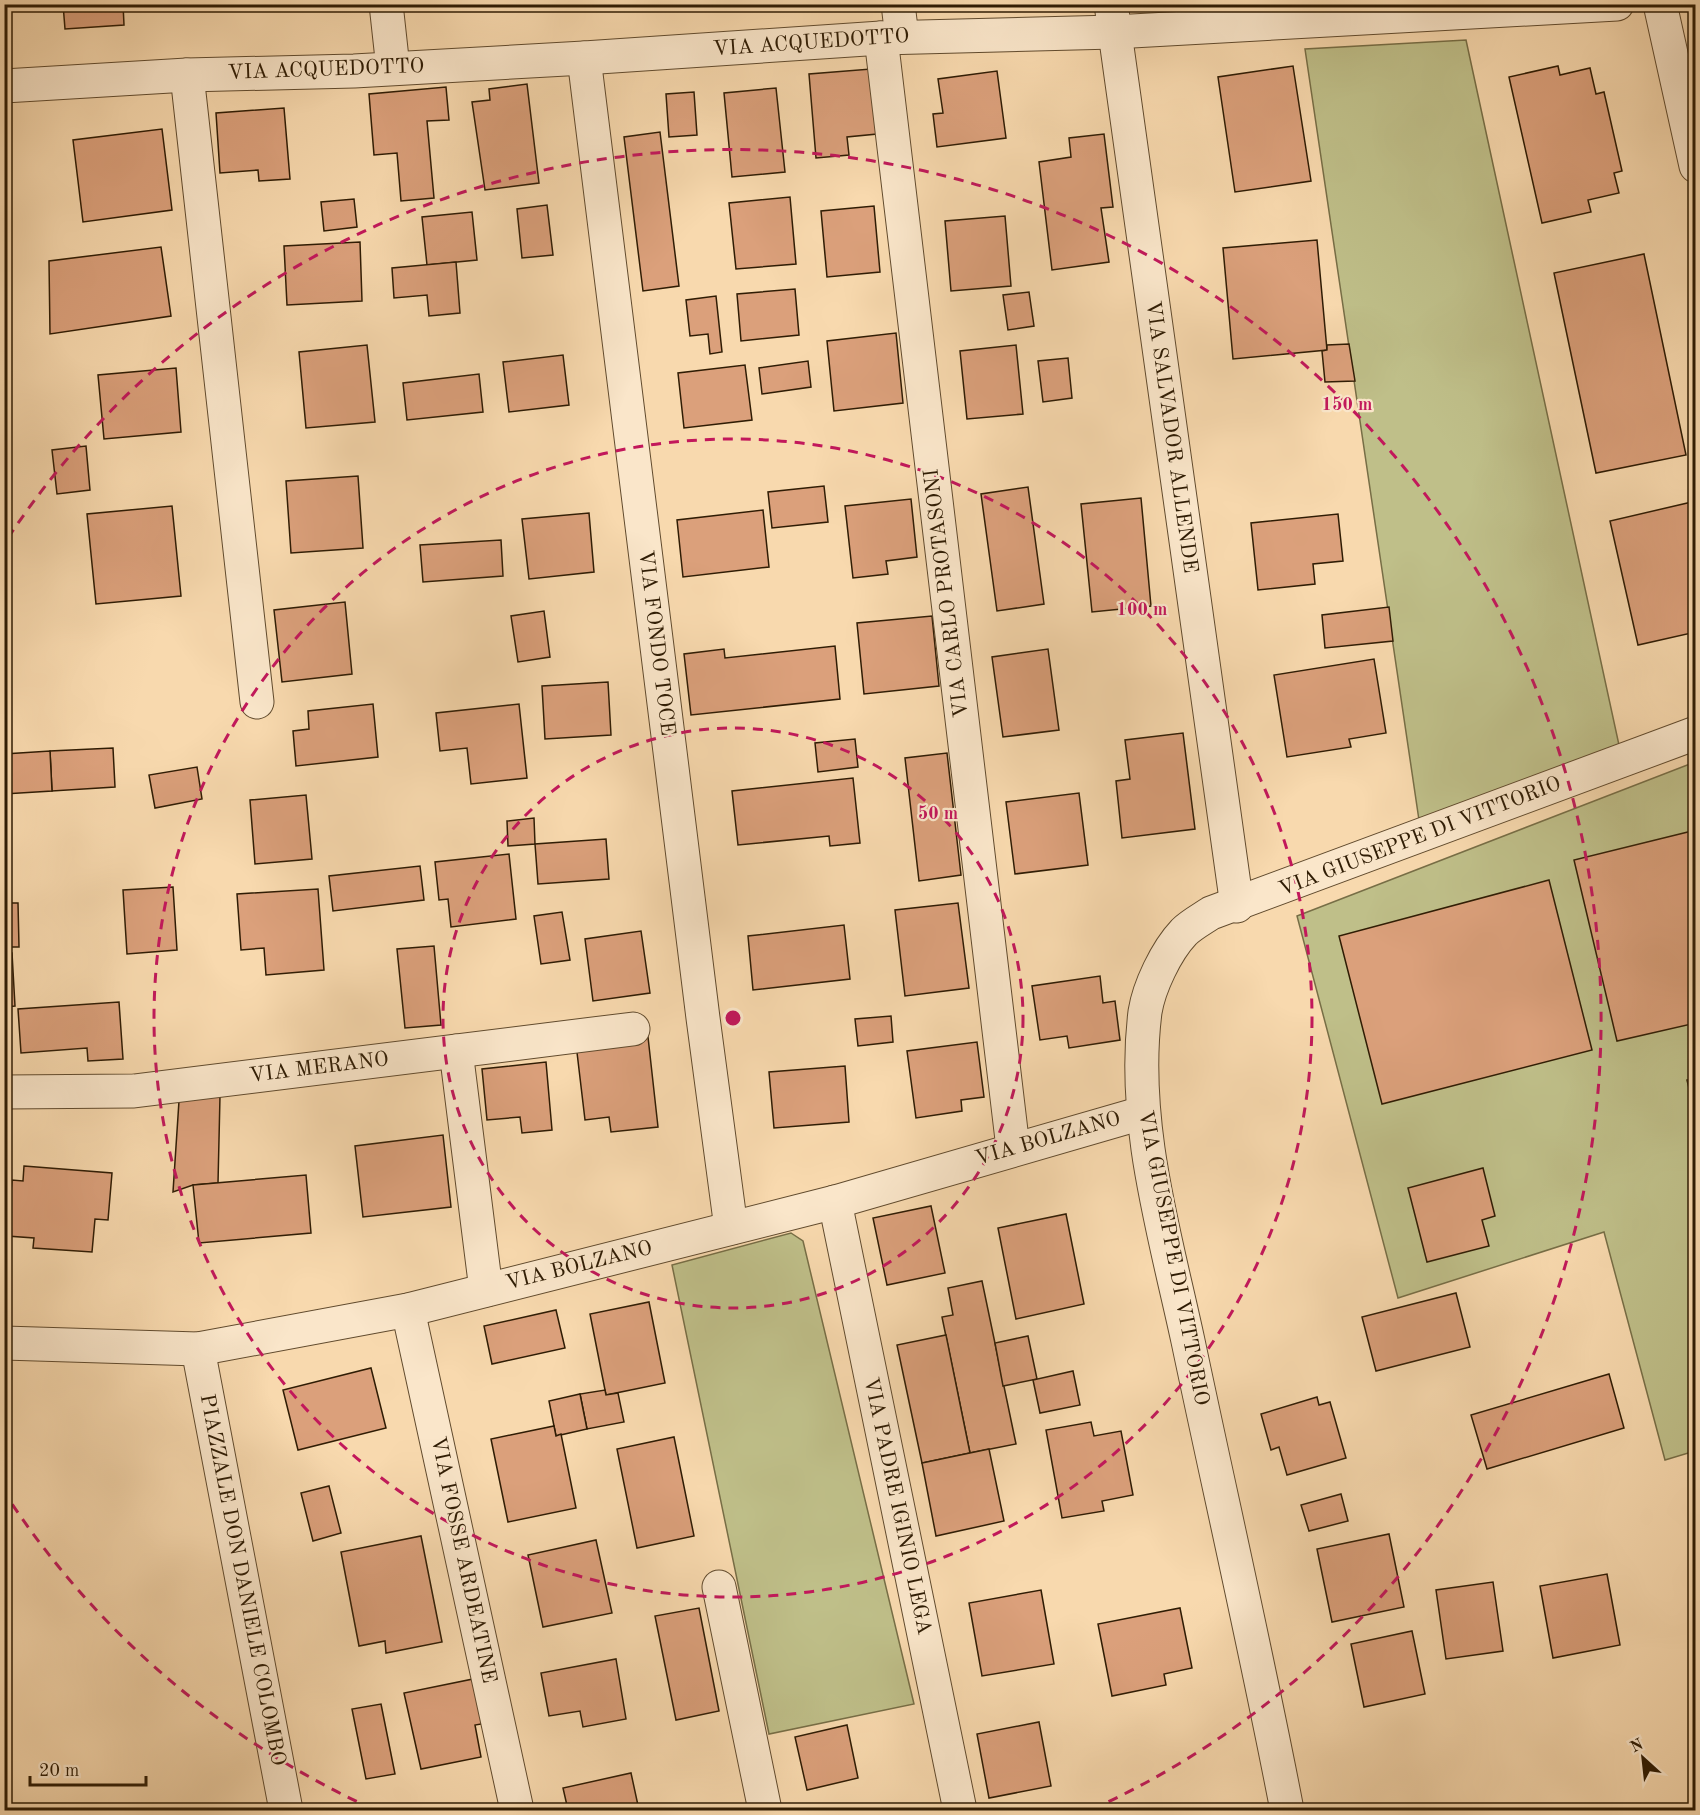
<svg xmlns="http://www.w3.org/2000/svg" width="1700" height="1815" font-family="'Old Standard TT',serif">
<style>
.grass{fill:#bfbf89;stroke:#776e46;stroke-width:1.5}
.building{fill:#dba07b;stroke:#2f1c04;stroke-width:1.5}
.lines{fill:none;stroke-linecap:round;stroke-linejoin:round}
.minor-casing{stroke:#614b2e;stroke-width:35}
.minor{stroke:#fae6ca;stroke-width:33}
.ring{fill:none;stroke:#c2185b;stroke-width:3;stroke-dasharray:10 8}
.labels{text-anchor:middle;dominant-baseline:central;stroke-width:4.5;stroke-linejoin:round;paint-order:stroke}
.street-label{font-size:21px;fill:#2f1c04;stroke:#fae6ca}
.centre{fill:#c2185b;stroke:#fae6ca;stroke-width:3}
.ring-label{font-size:18px;text-anchor:middle;font-weight:bold;fill:#c2185b;stroke:#fae6ca;stroke-width:4.5;stroke-linejoin:round;paint-order:stroke}
</style>
<rect width="100%" height="100%" fill="#f8d9ae"/>
<filter id="stains"><feTurbulence type="fractalNoise" baseFrequency=".00333" numOctaves="4"/><feColorMatrix values="0 0 0 0 .2 0 0 0 0 .09 0 0 0 0 .02 0 0 0 .5 -.17"/></filter>
<radialGradient id="worn" r=".72"><stop offset=".6" stop-color="#630" stop-opacity="0"/><stop offset="1" stop-color="#630" stop-opacity=".3"/></radialGradient>
<g class="grass">
<path d="M1466 40 1619 745 1419 820 1305 49Z"/>
<path d="M1695 762V1451L1665 1460 1604 1232 1398 1298 1297 916Z"/>
<path d="M791 1233 803 1241 914 1704 769 1734 672 1265Z"/>
</g>
<g class="building">
<path d="M63 4H123L124 25 65 29Z"/>
<path d="M1293 66 1311 181 1235 192 1218 77Z"/>
<path d="M1558 66 1560 75 1590 68 1596 94 1604 92 1622 171 1614 173 1619 193 1588 200 1591 212 1542 223 1509 77Z"/>
<path d="M871 69 877 134 847 137 849 155 816 158 809 74Z"/>
<path d="M997 71 1006 138 937 147 933 114 943 113 938 79Z"/>
<path d="M527 84 539 183 485 190 472 102 490 100 489 89Z"/>
<path d="M446 87 449 120 427 121 434 198 401 201 397 153 374 155 369 94Z"/>
<path d="M776 88 785 172 732 177 724 93Z"/>
<path d="M694 92 697 135 669 137 666 94Z"/>
<path d="M284 108 290 179 259 181 258 170 220 173 216 113Z"/>
<path d="M162 129 172 210 83 222 73 140Z"/>
<path d="M660 132 679 286 643 291 624 137Z"/>
<path d="M1104 134 1113 207 1101 208 1109 262 1052 270 1039 162 1071 157 1069 138Z"/>
<path d="M790 197 796 264 736 269 729 203Z"/>
<path d="M354 199 357 227 324 231 321 202Z"/>
<path d="M547 205 553 255 522 258 517 209Z"/>
<path d="M874 206 880 272 827 277 821 211Z"/>
<path d="M472 212 477 260 427 265 422 217Z"/>
<path d="M1005 216 1011 286 951 291 945 221Z"/>
<path d="M1317 240 1327 350 1233 359 1223 248Z"/>
<path d="M360 242 362 301 287 305 284 246Z"/>
<path d="M161 247 171 316 50 334 49 261Z"/>
<path d="M1644 254 1686 455 1596 473 1554 273Z"/>
<path d="M456 262 460 313 429 316 427 295 394 298 392 268Z"/>
<path d="M795 289 799 335 741 341 737 294Z"/>
<path d="M1029 292 1034 326 1008 330 1003 295Z"/>
<path d="M716 296 722 352 710 354 708 334 690 336 686 300Z"/>
<path d="M896 333 903 403 834 411 827 341Z"/>
<path d="M1349 344 1355 381 1325 382 1322 351 1327 350V345Z"/>
<path d="M367 345 375 422 306 428 299 352Z"/>
<path d="M1016 345 1023 414 967 419 960 351Z"/>
<path d="M563 355 569 405 509 412 503 362Z"/>
<path d="M1068 358 1072 398 1043 402 1038 361Z"/>
<path d="M808 361 811 387 762 394 759 368Z"/>
<path d="M745 365 752 420 684 428 678 373Z"/>
<path d="M176 368 181 432 104 439 98 375Z"/>
<path d="M479 374 483 412 407 420 403 383Z"/>
<path d="M86 446 90 490 57 494 52 450Z"/>
<path d="M358 476 363 548 291 553 286 481Z"/>
<path d="M824 486 828 522 772 528 768 492Z"/>
<path d="M1028 487 1044 604 997 611 981 494Z"/>
<path d="M1141 498 1151 606 1092 612 1081 504Z"/>
<path d="M911 499 917 557 886 561 888 574 853 578 845 506Z"/>
<path d="M1696 501V632L1638 645 1610 521Z"/>
<path d="M172 506 181 596 96 604 87 514Z"/>
<path d="M763 510 769 567 683 577 677 520Z"/>
<path d="M589 513 594 572 529 579 522 519Z"/>
<path d="M1338 514 1343 561 1313 564 1315 584 1258 590 1251 523Z"/>
<path d="M501 540 503 576 423 582 420 545Z"/>
<path d="M345 602 352 674 282 682 274 610Z"/>
<path d="M1389 607 1393 641 1325 648 1322 615Z"/>
<path d="M544 611 550 657 518 662 511 616Z"/>
<path d="M932 616 939 686 864 694 857 623Z"/>
<path d="M835 646 840 699 691 715 684 654 724 649 725 658Z"/>
<path d="M1048 649 1059 730 1003 737 992 657Z"/>
<path d="M1374 659 1386 733 1349 739 1351 747 1287 757 1274 675Z"/>
<path d="M608 682 611 735 545 739 542 686Z"/>
<path d="M373 704 378 757 296 766 293 731 309 729 308 711Z"/>
<path d="M519 704 527 778 471 784 467 748 440 751 436 713Z"/>
<path d="M1183 733 1195 829 1122 838 1116 781 1130 779 1125 740Z"/>
<path d="M855 739 858 767 818 772 815 743Z"/>
<path d="M113 748 115 787 52 791 50 751Z"/>
<path d="M50 751 52 791 4 794V754Z"/>
<path d="M947 753 961 875 919 881 905 758Z"/>
<path d="M197 767 202 799 155 808 149 775Z"/>
<path d="M853 778 860 843 830 846 829 836 738 845 732 791Z"/>
<path d="M1079 793 1088 865 1015 874 1006 802Z"/>
<path d="M306 795 312 859 255 864 250 800Z"/>
<path d="M534 818 535 844 508 846 507 821Z"/>
<path d="M1696 830V1023L1617 1041 1574 860Z"/>
<path d="M606 839 609 879 538 884 535 844Z"/>
<path d="M509 854 516 919 451 927 448 899 439 900 435 862Z"/>
<path d="M420 866 424 900 333 911 329 876Z"/>
<path d="M1549 880 1592 1050 1382 1104 1339 936Z"/>
<path d="M173 887 177 950 127 954 123 890Z"/>
<path d="M318 889 324 970 266 975 264 948 241 950 237 894Z"/>
<path d="M4 903H18L19 947H4Z"/>
<path d="M958 903 969 988 905 996 895 910Z"/>
<path d="M562 912 570 960 541 964 534 916Z"/>
<path d="M844 925 850 979 753 990 748 936Z"/>
<path d="M641 931 650 993 593 1001 585 939Z"/>
<path d="M434 946 441 1025 405 1028 397 949Z"/>
<path d="M4 953H12L15 1006 4 1007Z"/>
<path d="M1100 976 1103 1003 1115 1001 1120 1040 1069 1048 1067 1036 1040 1040 1032 986Z"/>
<path d="M119 1002 123 1059 88 1061 87 1048 21 1053 18 1009Z"/>
<path d="M891 1016 893 1042 858 1046 855 1019Z"/>
<path d="M648 1037 658 1127 611 1132 609 1117 585 1120 576 1044Z"/>
<path d="M977 1042 984 1097 961 1100 962 1111 916 1118 907 1051Z"/>
<path d="M546 1062 552 1130 522 1133 520 1117 487 1120 482 1069Z"/>
<path d="M845 1066 849 1122 774 1128 769 1072Z"/>
<path d="M1696 1078V1113H1695L1687 1080Z"/>
<path d="M220 1096 218 1183 193 1185 173 1192 179 1101Z"/>
<path d="M443 1135 451 1207 363 1217 355 1146Z"/>
<path d="M24 1166 112 1173 108 1220 95 1219 92 1252 33 1248 34 1238 7 1236 12 1180 23 1181Z"/>
<path d="M1483 1168 1495 1216 1482 1220 1489 1246 1427 1262 1408 1188Z"/>
<path d="M306 1175 311 1233 199 1243 193 1185Z"/>
<path d="M931 1206 945 1273 887 1285 873 1218Z"/>
<path d="M1066 1214 1084 1304 1016 1319 998 1228Z"/>
<path d="M982 1281 1016 1444 970 1453 942 1317 953 1315 948 1288Z"/>
<path d="M1456 1293 1470 1347 1376 1371 1362 1317Z"/>
<path d="M649 1302 665 1383 606 1395 590 1314Z"/>
<path d="M556 1310 565 1348 492 1364 484 1326Z"/>
<path d="M946 1335 970 1453 922 1463 897 1345Z"/>
<path d="M1028 1336 1037 1379 1003 1386 995 1343Z"/>
<path d="M371 1368 386 1428 298 1450 283 1390Z"/>
<path d="M1073 1371 1080 1405 1040 1413 1033 1380Z"/>
<path d="M1609 1374 1624 1428 1487 1469 1471 1415Z"/>
<path d="M605 1390 606 1395 618 1393 624 1422 587 1429 580 1394Z"/>
<path d="M580 1394 587 1429 556 1436 549 1401Z"/>
<path d="M1317 1397 1319 1405 1330 1402 1346 1458 1287 1475 1279 1447 1271 1450 1261 1414Z"/>
<path d="M1091 1422 1094 1436 1121 1431 1133 1495 1102 1501 1104 1511 1062 1518 1046 1430Z"/>
<path d="M554 1426 556 1436 561 1434 576 1508 508 1522 491 1439Z"/>
<path d="M674 1437 694 1536 637 1548 617 1449Z"/>
<path d="M989 1449 1004 1521 936 1536 922 1463Z"/>
<path d="M329 1486 341 1533 313 1541 301 1493Z"/>
<path d="M1341 1494 1348 1521 1309 1531 1301 1505Z"/>
<path d="M1389 1534 1404 1607 1332 1622 1317 1549Z"/>
<path d="M421 1536 442 1642 386 1653 385 1641 359 1646 341 1552Z"/>
<path d="M596 1540 612 1613 543 1627 528 1555Z"/>
<path d="M1607 1574 1620 1645 1553 1658 1540 1586Z"/>
<path d="M1493 1582 1503 1651 1446 1659 1436 1590Z"/>
<path d="M1041 1590 1054 1664 982 1676 969 1603Z"/>
<path d="M699 1608 719 1711 676 1720 655 1616Z"/>
<path d="M1180 1608 1192 1668 1164 1674 1166 1685 1112 1696 1098 1624Z"/>
<path d="M1412 1631 1425 1694 1364 1707 1351 1644Z"/>
<path d="M616 1659 626 1719 583 1727 580 1711 549 1716 541 1673Z"/>
<path d="M478 1678 487 1723 475 1725 481 1757 421 1769 404 1693Z"/>
<path d="M381 1704 395 1774 366 1779 352 1709Z"/>
<path d="M1039 1722 1051 1786 989 1798 977 1734Z"/>
<path d="M847 1725 858 1778 807 1790 795 1737Z"/>
<path d="M631 1773 639 1810H568L563 1788Z"/>
</g>
<g class="lines">
<g class="minor-casing">
<g id="minor">
<path d="M386 4 393 68"/>
<path d="M898 4 902 37"/>
<path d="M1111 4 1237 906"/>
<path d="M1660 4 1696 166"/>
<path d="M881 38 1013 1148"/>
<path d="M584 58 703 1018 731 1228"/>
<path d="M187 75 257 702"/>
<path d="M4 86 187 75 354 71 584 58 881 38 1114 32 1617 4"/>
<path d="M456 1051 486 1290"/>
<path d="M4 1092 134 1091 633 1029"/>
<path d="M835 1202 960 1810"/>
<path d="M408 1310 517 1810"/>
<path d="M4 1343 198 1349 408 1310 835 1202 1142 1113"/>
<path d="M198 1349 286 1810"/>
<path d="M719 1587 765 1810"/>
<path d="M1287 1810C1257 1654 1221 1498 1188 1341 1165 1234 1131 1123 1145 1012 1149 987 1166 951 1184 932 1191 925 1202 919 1211 913L1696 733"/>
</g>
</g>
<use href="#minor" class="minor"/>
</g>
<g class="ring">
<circle cx="733" cy="1018" r="290"/>
<circle cx="733" cy="1018" r="579"/>
<path d="M373 1809A869 869 0 0 1 8 1498M8 538A869 869 0 1 1 1093 1809"/>
</g>
<g class="labels">
<g class="street-label">
<text transform="translate(811 43) rotate(-4)">VIA ACQUEDOTTO</text>
<text transform="translate(326 70) rotate(-2)">VIA ACQUEDOTTO</text>
<text transform="translate(1171 437) rotate(82)">VIA SALVADOR ALLENDE</text>
<text transform="translate(947 593) rotate(-97)">VIA CARLO PROTASONI</text>
<text transform="translate(656 643) rotate(83)">VIA FONDO TOCE</text>
<text transform="translate(1420 837) rotate(-21)">VIA GIUSEPPE DI VITTORIO</text>
<text transform="translate(319 1068) rotate(-7)">VIA MERANO</text>
<text transform="translate(1048 1139) rotate(-16)">VIA BOLZANO</text>
<text transform="translate(1173 1258) rotate(79)">VIA GIUSEPPE DI VITTORIO</text>
<text transform="translate(579 1266) rotate(-14)">VIA BOLZANO</text>
<text transform="translate(897 1506) rotate(78)">VIA PADRE IGINIO LEGA</text>
<text transform="translate(463 1560) rotate(78)">VIA FOSSE ARDEATINE</text>
<text transform="translate(242 1580) rotate(79)">PIAZZALE DON DANIELE COLOMBO</text>
</g>
</g>
<circle cx="733" cy="1018" r="9" class="centre"/>
<g class="ring-label">
<text x="1347" y="410">150 m</text>
<text x="1142" y="615">100 m</text>
<text x="938" y="819">50 m</text>
</g>
<rect width="1700" height="1815" fill="none" stroke="#f8d9ae" stroke-width="24"/>
<rect x="6" y="6" width="1688" height="1803" fill="none" stroke="#2f1c04" stroke-width="3"/>
<rect x="12" y="12" width="1676" height="1791" fill="none" stroke="#2f1c04" stroke-width="1.5"/>
<g transform="translate(1643 1758) rotate(333)" stroke="#fae6ca" stroke-width="4.5" paint-order="stroke">
<path d="M0-4.5L10 22L0 15L-10 22Z" fill="#2f1c04"/>
<text y="-9" font-size="16" font-weight="bold" text-anchor="middle" fill="#2f1c04">N</text>
</g>
<path d="M30 1776v9h116v-9" fill="none" stroke="#2f1c04" stroke-width="3"/>
<text x="39" y="1776" font-size="18" fill="#2f1c04" stroke="#fae6ca" stroke-width="4.5" paint-order="stroke">20 m</text>
<rect width="100%" height="100%" filter="url(#stains)"/>
<rect width="100%" height="100%" fill="url(#worn)"/>
</svg>
